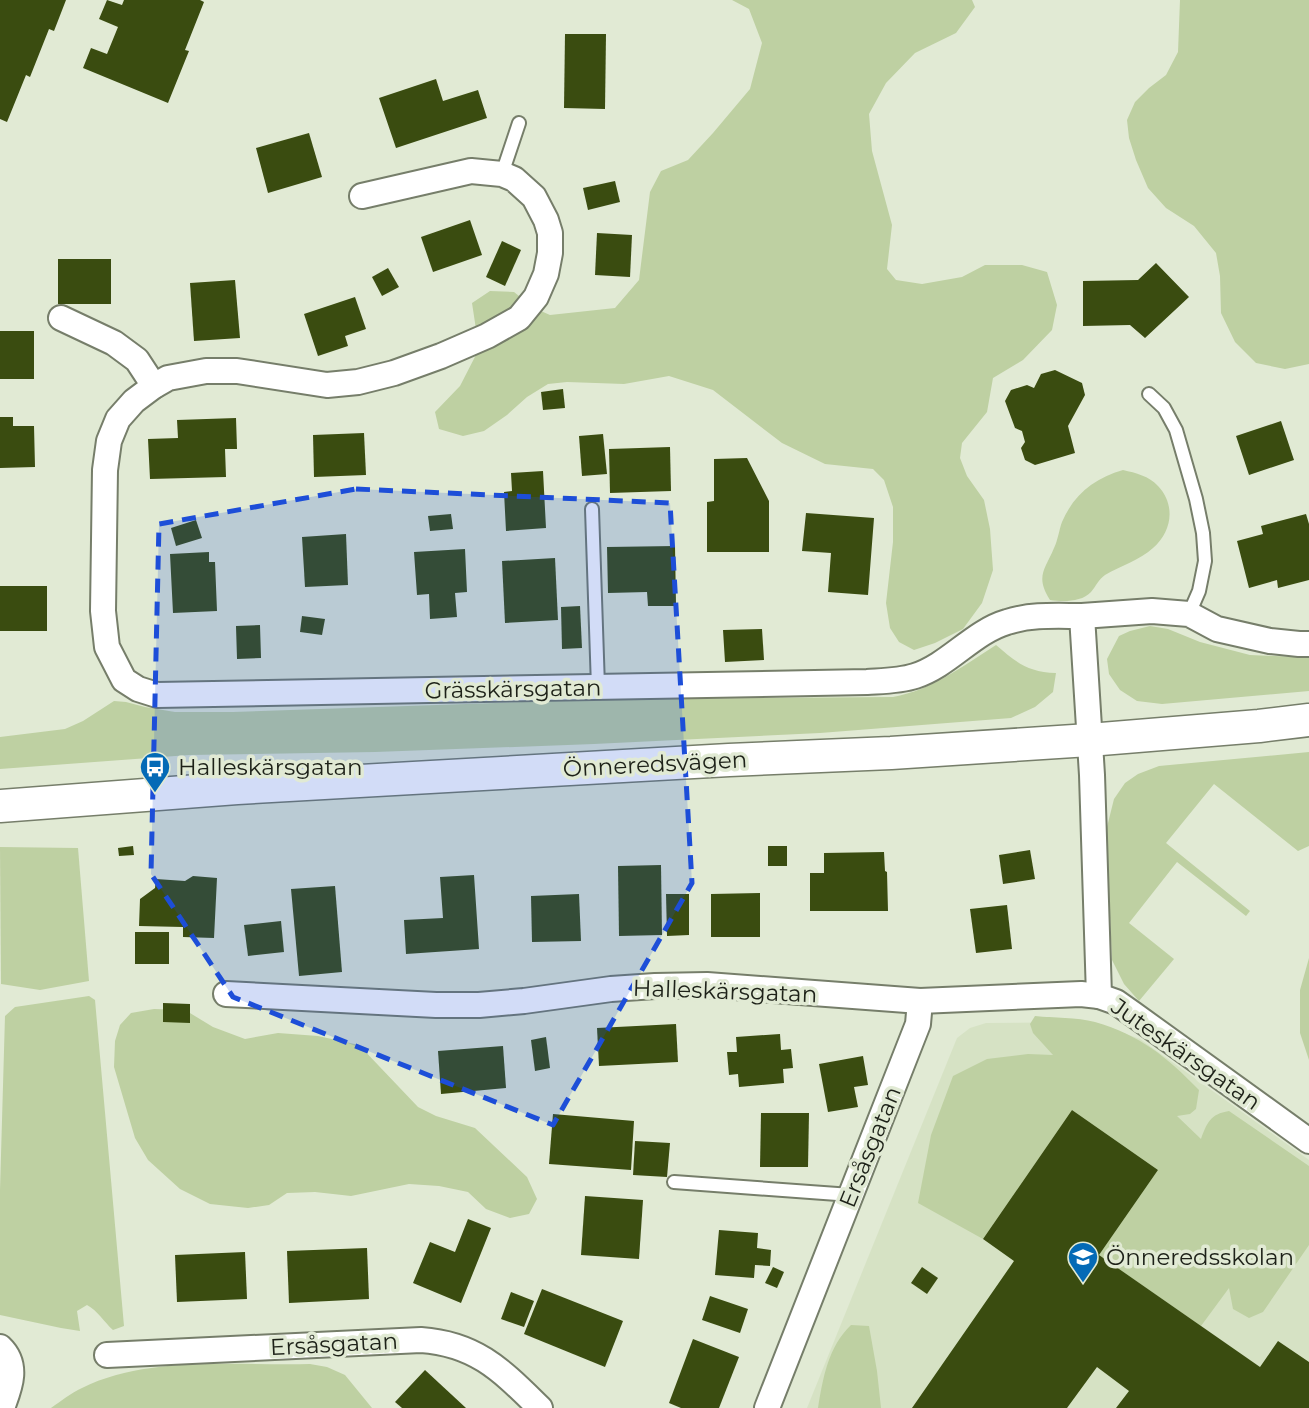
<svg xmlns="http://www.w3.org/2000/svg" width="1309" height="1408" font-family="Montserrat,sans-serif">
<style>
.built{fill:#d6e2c4}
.green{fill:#bed0a2}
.building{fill:#3a4c10}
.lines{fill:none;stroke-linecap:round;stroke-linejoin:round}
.service-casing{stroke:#767e6a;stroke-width:16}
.minor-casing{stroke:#767e6a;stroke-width:28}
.tertiary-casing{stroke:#767e6a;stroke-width:35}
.service{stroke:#fff;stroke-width:12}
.minor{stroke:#fff;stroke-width:24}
.tertiary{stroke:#fff;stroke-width:32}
.marked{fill:#1d4ed8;fill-opacity:0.2;stroke:#1d4ed8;stroke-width:5;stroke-dasharray:14 9;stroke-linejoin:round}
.labels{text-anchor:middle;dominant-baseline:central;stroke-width:7;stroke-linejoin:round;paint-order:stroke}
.street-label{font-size:23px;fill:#1d2118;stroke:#e1ead4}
.poi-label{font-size:23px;fill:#1d2118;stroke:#e1ead4;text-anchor:start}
</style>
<rect width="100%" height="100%" fill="#e1ead4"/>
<path class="built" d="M1093 1022 1140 1039 1309 1160V1408H807L957 1038 970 1028 986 1023Z"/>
<g class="green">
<path d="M732 0H972L975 7 956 33 915 53 886 83 869 114 872 151 892 225 887 269 896 280 922 284 962 277 985 265H1022L1047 272 1057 305 1052 330 1023 360 993 378 987 412 962 443 960 458 967 476 984 500 990 529 993 570 982 603 963 629 935 643 914 650 899 642 890 628 886 603 893 542V507L884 480 873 469 825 464 782 443 713 390 669 376 624 384 567 382 548 384 527 397 507 415 484 431 463 436 439 429 435 412 460 386 479 349 472 303 490 291 514 292 534 308 550 315 615 308 639 280 650 192 661 171 688 160 713 133 750 89 762 43 749 9Z"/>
<path d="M1180 0H1309V364L1285 369 1256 363 1235 342 1221 313 1220 276 1216 253 1194 226 1166 208 1148 188 1136 160 1129 138 1127 120 1135 102 1149 88 1166 75 1178 52Z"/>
<path d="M1123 470C1136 473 1149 476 1158 486 1176 505 1172 532 1153 548 1140 560 1120 566 1105 575 1099 579 1096 586 1091 592 1082 602 1063 602 1050 600 1035 576 1045 570 1054 548 1058 540 1059 530 1062 522 1074 494 1095 478 1123 470Z"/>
<path d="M1150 626 1168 629 1200 642 1250 655 1296 657 1309 656V691L1162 704 1137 701 1120 690 1109 674 1107 659 1119 636 1130 631Z"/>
<path d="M996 645C1017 663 1028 672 1056 673L1053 692 1035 707 1011 718 820 733 594 744 375 752 189 755 0 769V737L65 729 83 721 114 701 126 702 145 707 175 712H233L609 699 893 697C932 690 963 666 996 645Z"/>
<path d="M1309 752V846L1298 851 1214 784 1166 843 1250 911 1246 916 1177 862 1129 923 1174 959 1139 1001 1124 984 1112 960 1106 831 1114 799 1125 783 1138 774 1159 766Z"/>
<path d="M0 847 78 848 89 981 40 990 1 984Z"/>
<path d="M1309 958V1060L1300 1033V990Z"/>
<path d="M89 996 95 1000 124 1326 113 1330C104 1322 98 1311 87 1305L77 1311 80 1331 61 1328 0 1315V1190L5 1016 15 1007Z"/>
<path d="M154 1009 185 1010 213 1027 245 1039 278 1033 318 1036 359 1045 418 1107 436 1116 475 1128 527 1177 537 1199 529 1214 510 1218 486 1209 468 1192 439 1186 409 1184 351 1196 315 1192 287 1193 269 1205 248 1208 210 1204 180 1189 148 1160 135 1138 114 1067 115 1041 120 1025 131 1013Z"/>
<path d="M1035 1016C1053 1018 1077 1017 1095 1022 1140 1035 1167 1057 1199 1090L1196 1109 1190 1114 1177 1116 1201 1139C1207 1123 1210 1114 1229 1111L1309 1166V1245L1263 1312 1249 1318 1233 1309 1229 1288 1201 1326 1099 1255 1158 1170 1072 1110 983 1239 918 1203 931 1135 953 1076 987 1059 1028 1054 1053 1055 1033 1033 1030 1024Z"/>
<path d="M851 1325 869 1326 877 1371 881 1408H818C823 1378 828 1347 851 1325Z"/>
<path d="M310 1364 327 1367 345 1375 372 1408H51C61 1401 71 1393 82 1388 148 1355 237 1366 310 1364Z"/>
</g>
<g class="building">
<path d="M0 0H66L54 31 49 29 30 77 26 75 7 122 0 119Z"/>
<path d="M107 0 122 5 124 0H200L204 2 185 50 189 51 168 103 83 68 91 48 107 54 118 27 99 19Z"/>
<path d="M565 34H606L605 109 564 108Z"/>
<path d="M436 79 443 101 478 90 487 118 396 148 379 98Z"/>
<path d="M309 133 322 177 268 193 256 148Z"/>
<path d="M615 181 620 202 588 210 583 188Z"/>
<path d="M470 220 482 255 433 272 421 237Z"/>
<path d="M597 233 632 235 630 277 595 275Z"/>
<path d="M502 241 521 250 505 286 486 277Z"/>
<rect x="58" y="259" width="53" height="45"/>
<path d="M1156 263 1189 297 1145 338 1130 325 1083 326V281L1138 280Z"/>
<path d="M388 268 399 287 382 296 372 277Z"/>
<path d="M235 280 240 338 194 341 190 283Z"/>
<path d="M355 297 366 329 345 336 348 346 318 356 304 314Z"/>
<rect x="0" y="331" width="34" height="48"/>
<path d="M1055 370 1082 383 1085 395 1068 426 1075 453 1035 465 1025 460 1021 448 1025 442 1022 431 1015 428 1005 401 1011 390 1027 385 1034 388 1041 374Z"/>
<path d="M563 389 565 408 543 410 541 392Z"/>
<path d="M0 417H13V426H34L35 467 0 468Z"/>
<path d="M236 418 237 449H225L226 477 150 479 148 439 178 438 177 420Z"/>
<path d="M1281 421 1294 460 1249 475 1236 436Z"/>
<path d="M364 433 366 475 314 477 313 435Z"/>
<path d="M603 434 607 474 582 476 579 436Z"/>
<path d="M670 447 671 491 610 493 609 449Z"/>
<path d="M747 458 769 501V552H707V502L714 501V459Z"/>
<path d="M543 471 546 528 506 531 504 492 512 491 511 473Z"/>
<path d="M806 513 874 518 868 595 828 592 831 553 802 551Z"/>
<path d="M451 514 453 529 430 531 428 516Z"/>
<path d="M1306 514 1309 524V580L1278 588 1277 580 1249 588 1237 541 1263 534 1261 526Z"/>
<path d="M196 520 202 538 176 546 171 528Z"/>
<path d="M346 534 348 585 305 587 302 537Z"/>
<path d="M675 546 676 606H648L647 592 608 593 607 547Z"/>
<path d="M465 549 467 592 455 593 457 617 430 619 429 594 417 595 414 552Z"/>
<path d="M209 552V562H215L217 611 173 613 170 554Z"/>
<path d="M555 558 558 620 505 623 502 561Z"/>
<rect x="0" y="586" width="47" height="45"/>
<path d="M580 606 582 648 562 649 561 607Z"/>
<path d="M302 616 325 619 322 635 300 632Z"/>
<path d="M260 625 261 658 237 659 236 626Z"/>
<path d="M762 629 764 660 725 662 723 630Z"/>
<path d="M133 846 134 855 119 856 118 848Z"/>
<rect x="768" y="846" width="19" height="20"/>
<path d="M1030 850 1035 879 1003 884 999 855Z"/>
<path d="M884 852 885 871 887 872 888 911H810V873H824V853Z"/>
<path d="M661 865 662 935 619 936 618 866Z"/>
<path d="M474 875 479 949 406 954 404 920 443 918 440 877Z"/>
<path d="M193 876 217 878 214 938 183 937V927L139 926 140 899 155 888 156 879 185 881Z"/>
<path d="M335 886 342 972 299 976 291 889Z"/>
<path d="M760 893V937H711V894Z"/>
<path d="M579 894 581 941 532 942 531 896Z"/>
<path d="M666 894H689V935L667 936Z"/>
<path d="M1007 905 1012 949 976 953 970 909Z"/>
<path d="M281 921 284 952 248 956 244 925Z"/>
<rect x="135" y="932" width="34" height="32"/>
<path d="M163 1003 190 1004V1023L163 1022Z"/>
<path d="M676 1024 678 1062 599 1066 597 1028Z"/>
<path d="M780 1034 781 1050 791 1049 793 1068 783 1069 784 1083 739 1087 738 1074 729 1075 727 1052H737L736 1037Z"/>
<path d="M546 1037 550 1068 535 1071 531 1040Z"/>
<path d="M503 1046 506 1088 441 1094 438 1051Z"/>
<path d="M863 1056 868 1085 854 1087 858 1107 828 1112 819 1064Z"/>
<path d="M1072 1110 1158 1170 1099 1255 1260 1367 1278 1341 1309 1362V1408H1116L1129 1391 1097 1367 1067 1408H912L1014 1261 983 1239Z"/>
<path d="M761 1113H809L808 1167H760Z"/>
<path d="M553 1114 634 1121 631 1170 549 1164Z"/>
<path d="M635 1141 670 1143 667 1177 633 1175Z"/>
<path d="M585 1196 643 1200 639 1259 581 1255Z"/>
<path d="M468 1219 491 1228 461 1303 413 1283 430 1242 455 1252Z"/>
<path d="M719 1230 758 1233 757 1248 771 1250 770 1266 755 1265 754 1278 715 1275Z"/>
<path d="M367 1248 369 1299 289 1303 287 1251Z"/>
<path d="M245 1252 247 1299 177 1302 175 1255Z"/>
<path d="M773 1267 784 1272 777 1288 765 1283Z"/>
<path d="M922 1267 938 1278 927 1294 911 1283Z"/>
<path d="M542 1289 623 1321 605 1367 524 1334Z"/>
<path d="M511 1292 534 1301 524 1327 501 1319Z"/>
<path d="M710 1296 748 1309 740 1333 702 1320Z"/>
<path d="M693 1339 739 1357 719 1408H681L669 1403Z"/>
<path d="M425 1370 466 1408H402L395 1402Z"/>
</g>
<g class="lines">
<g class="service-casing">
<g id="service">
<path d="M502 174 519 123"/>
<path d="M1149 394 1164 408 1176 430 1196 499 1203 533 1205 561 1199 591 1189 614"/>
<path d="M592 509 598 687"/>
<path d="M674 1182 851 1195"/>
</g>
</g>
<g class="minor-casing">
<g id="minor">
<path d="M362 196 471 171 502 174 514 179 534 197 546 220 550 233V253L546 274 536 297 519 318 487 336 441 356 394 373 358 382 327 385 237 371H206L168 378 154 386 134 401 118 419 109 441 105 470 103 611 107 647 124 680 138 689 157 695 867 682C882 681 900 681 915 676 949 665 973 632 1007 622 1032 614 1057 616 1082 616L1092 775 1099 996 1116 1002 1133 1014 1309 1141"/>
<path d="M61 318 114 343 137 360 154 386"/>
<path d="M1082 616 1152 611 1189 614 1217 629 1270 641 1299 644H1309"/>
<path d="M226 994 436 1005H479L524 1001 611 989 655 986 707 985 920 1001 1081 994 1099 996"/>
<path d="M0 1347C19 1365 10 1387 2 1408"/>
<path d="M107 1355 421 1340C477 1344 502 1371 540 1408"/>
<path d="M767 1408 918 1024 920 1001"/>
</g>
</g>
<g class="tertiary-casing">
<path id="tertiary" d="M0 806 237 788 729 760 891 753 1089 740 1259 726 1309 720"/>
</g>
<use href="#service" class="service"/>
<use href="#minor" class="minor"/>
<use href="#tertiary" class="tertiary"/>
</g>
<path class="marked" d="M356 489 670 503 692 883 553 1125 233 997 151 874 159 524Z"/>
<defs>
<g id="bus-pin" transform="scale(1.575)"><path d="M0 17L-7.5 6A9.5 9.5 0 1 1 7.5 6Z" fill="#046ab6" stroke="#e1ead4"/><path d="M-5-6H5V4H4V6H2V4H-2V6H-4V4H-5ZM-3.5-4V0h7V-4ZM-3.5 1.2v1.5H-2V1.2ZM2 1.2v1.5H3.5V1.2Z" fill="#fff"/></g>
<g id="school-pin" transform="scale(1.575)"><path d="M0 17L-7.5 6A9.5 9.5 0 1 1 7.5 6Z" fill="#046ab6" stroke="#e1ead4"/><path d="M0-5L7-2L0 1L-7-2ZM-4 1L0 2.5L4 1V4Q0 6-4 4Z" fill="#fff"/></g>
</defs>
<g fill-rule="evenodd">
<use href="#bus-pin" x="155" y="767"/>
<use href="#school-pin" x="1083" y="1257"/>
</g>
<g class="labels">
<g class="street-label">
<text transform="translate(513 689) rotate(-1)">Grässkärsgatan</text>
<text transform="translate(655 764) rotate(-3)">Önneredsvägen</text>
<text transform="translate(725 991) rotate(2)">Halleskärsgatan</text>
<text transform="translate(1186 1054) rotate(35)">Juteskärsgatan</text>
<text transform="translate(870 1147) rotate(-68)">Ersåsgatan</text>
<text transform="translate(334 1344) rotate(-3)">Ersåsgatan</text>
</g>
<g class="poi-label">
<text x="178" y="767">Halleskärsgatan</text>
<text x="1106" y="1257">Önneredsskolan</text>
</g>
</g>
</svg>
